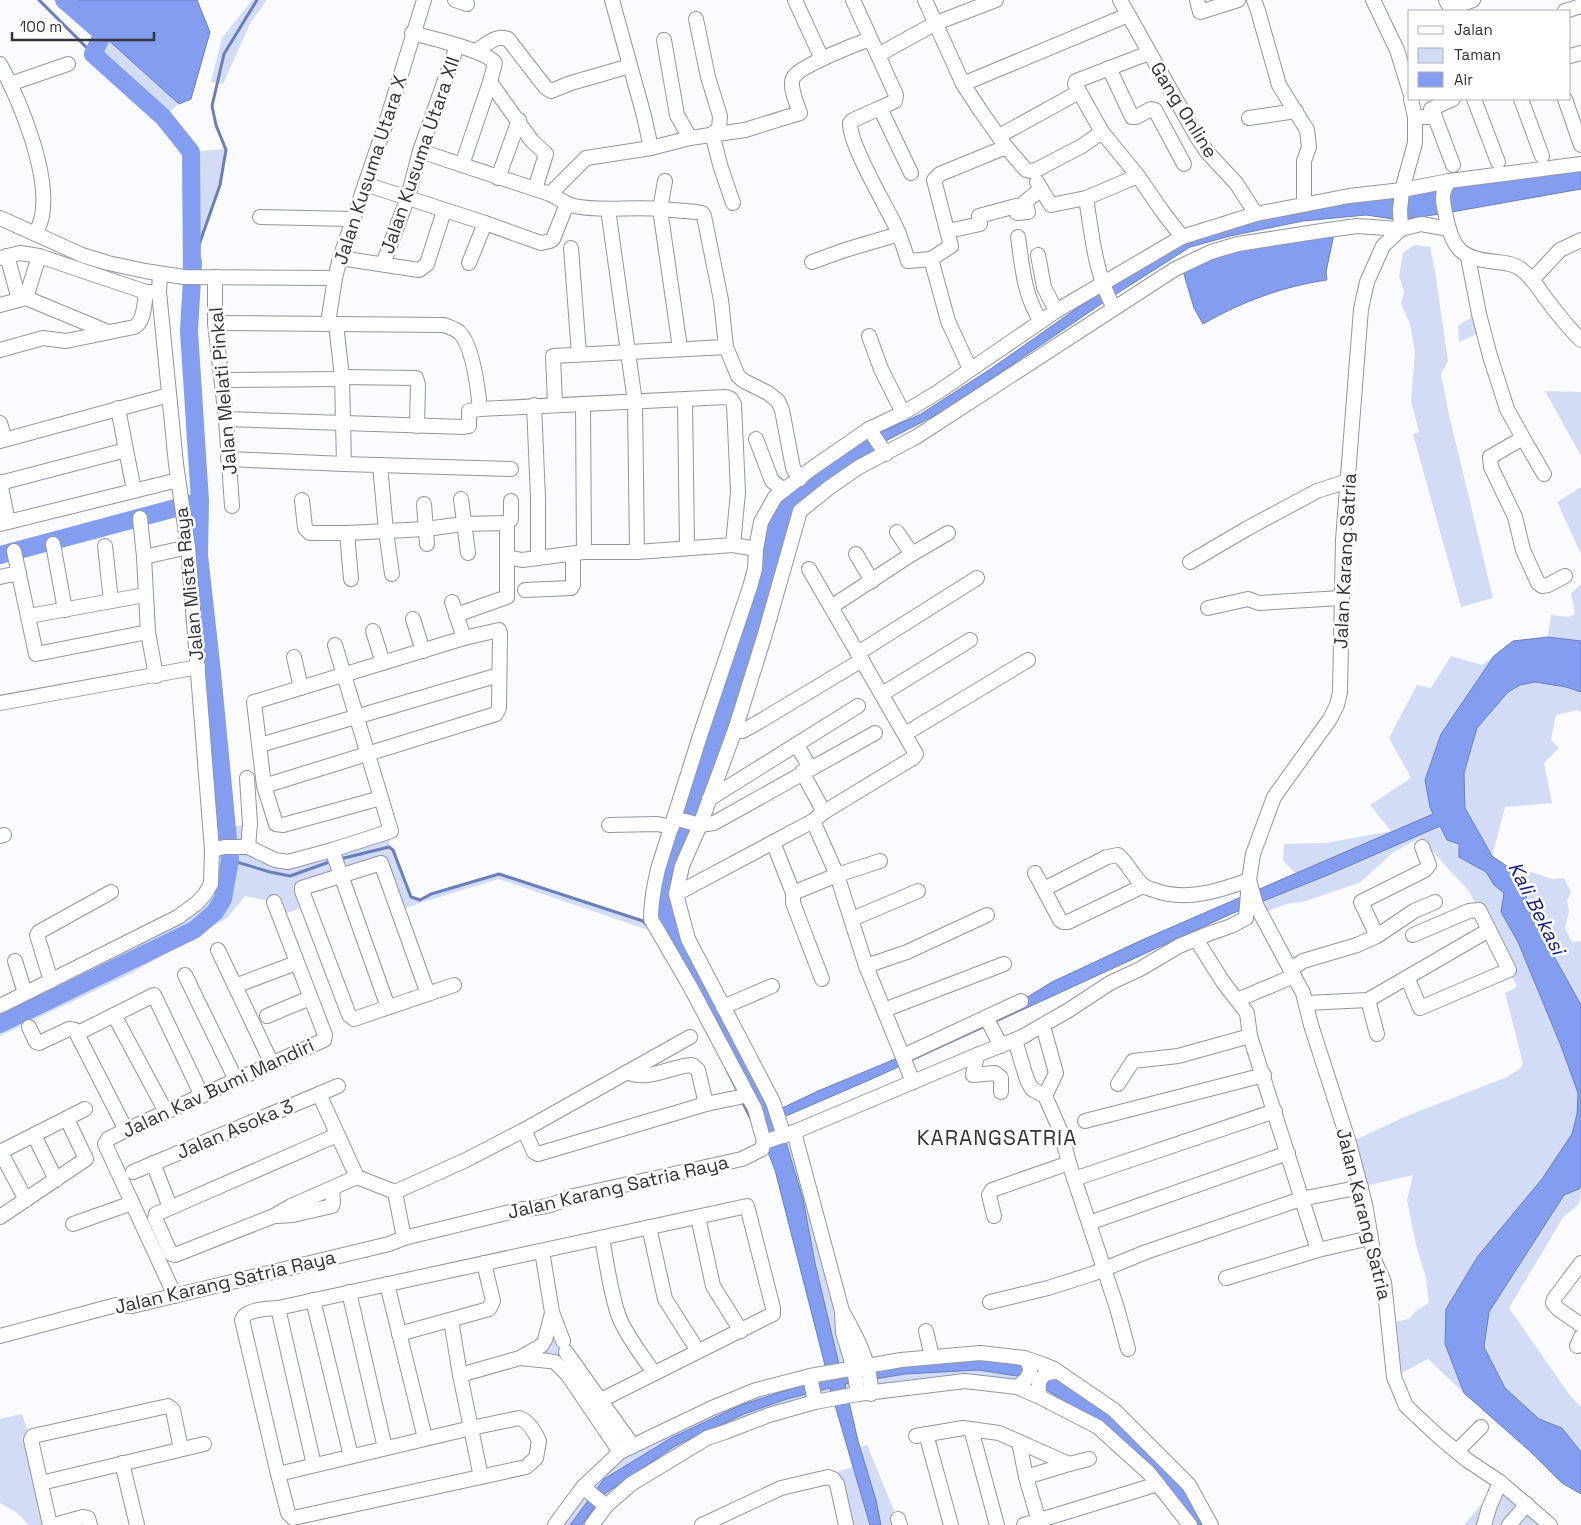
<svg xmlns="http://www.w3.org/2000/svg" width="1581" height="1525" font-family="'Space Grotesk',sans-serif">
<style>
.green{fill:#d2dcf7}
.water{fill:#839ef0;stroke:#6b7eb9}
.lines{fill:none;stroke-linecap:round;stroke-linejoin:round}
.stream{stroke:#6b7eb9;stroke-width:3}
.river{stroke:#839ef0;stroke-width:18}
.minor-casing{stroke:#9196a2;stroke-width:16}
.minor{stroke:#fff;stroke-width:14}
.labels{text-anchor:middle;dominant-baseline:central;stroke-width:5;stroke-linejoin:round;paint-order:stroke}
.street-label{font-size:19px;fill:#32343a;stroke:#fff}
.water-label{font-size:20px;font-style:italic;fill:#131b77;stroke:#fff}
.quarter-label{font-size:21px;letter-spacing:1px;fill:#32343a;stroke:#fff}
</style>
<rect width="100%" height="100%" fill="#fafbfe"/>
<g class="green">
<path d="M252 0H267L251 22 223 84 211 82 222 38Z"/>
<path d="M103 34 179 104 163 117 93 54Z"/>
<path d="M226 149 220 185 195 259 199 274 185 276 191 258V152Z"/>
<path d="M1414 245 1430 247 1435 271 1448 361 1441 374 1449 415 1493 598 1461 607 1413 434 1419 432 1411 401 1415 352 1410 324 1401 304 1404 292 1399 276 1403 253Z"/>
<path d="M1479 314 1483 331 1459 342 1458 325Z"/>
<path d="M1545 391 1581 392V456Z"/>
<path d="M1581 487V554L1557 502Z"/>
<path d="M1581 584V641L1548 637 1551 615 1569 617 1575 614 1571 593Z"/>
<path d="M214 609 235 826 250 824 249 847 275 860 391 831 389 847 393 850 411 897 420 900 431 894 499 874 643 921 651 919 755 1109 794 1132 830 1265 868 1367 1035 1361 1128 1453 1040 1397 965 1381 768 1415 665 1464 592 1525H555L620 1452 555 1362 520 1358 542 1345 551 1323 633 1446 712 1408 827 1373 775 1170 764 1142 756 1131 692 999 654 932 499 879 423 902 398 911 382 865 304 887 307 906 278 916 273 902 245 896 227 918 132 973 0 1036V1006L166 923 211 884 200 611Z"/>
<path d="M1451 656 1482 665 1494 656 1441 734 1460 857 1486 872 1494 885 1504 893 1501 912 1518 941 1561 1046 1578 1093 1577 1114 1572 1134 1542 1179 1478 1256 1445 1344 1464 1393 1428 1359 1394 1377 1389 1323 1409 1319 1416 1311 1429 1303 1426 1278 1416 1245 1407 1200 1413 1175 1361 1187 1349 1143 1404 1117 1507 1077 1521 1068 1523 1063 1505 993 1517 987 1469 891 1420 838 1392 853 1361 882 1306 901 1286 904 1263 913 1257 890 1295 873 1283 860 1284 844 1327 843 1391 831 1370 805 1411 778 1389 738 1417 685 1431 688Z"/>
<path d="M1535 682 1566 687 1581 692V712L1577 710 1556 715 1551 740 1559 748 1544 763 1552 803 1505 807 1492 856 1465 808 1464 773 1477 728 1508 692 1520 685Z"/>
<path d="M1528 871 1552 879 1564 878 1571 892 1567 901 1569 911 1565 928 1572 942 1581 941V1005L1551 951V935L1547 927 1531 913 1524 889 1518 879Z"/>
<path d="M1581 1185C1581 1205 1580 1204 1564 1216L1509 1308 1569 1394 1581 1407V1452L1562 1428 1539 1419 1505 1388 1484 1347 1489 1312 1564 1195 1579 1189Z"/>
<path d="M22 1414 31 1440 50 1525H29L16 1512 0 1503V1419Z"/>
<path d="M867 1445 900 1525H846L833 1473 853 1467 848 1451Z"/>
<path d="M1500 1482 1550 1525H1464Z"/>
</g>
<g class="water">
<path d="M64 0H197L210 32 191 99 179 104Z"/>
<path d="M1581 164V189L1446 213 1400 220 1366 215 1303 221 1230 236 1190 247 1110 298 945 410 882 443 877 434 921 414 992 368 1086 302 1187 239 1233 226 1347 201Z"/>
<path d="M1335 229 1326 272 1327 280C1284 286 1241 302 1203 324L1194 308 1183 271 1211 252Z"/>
<path d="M869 429 886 454 800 511 761 647 682 866 680 914 776 1111 818 1091 905 1055 1021 1001 1052 982 1142 940 1433 814 1430 807 1425 780 1441 734 1494 656 1513 641 1548 637 1581 641V692L1566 687 1535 682 1520 685 1508 692 1477 728 1464 773 1465 808 1492 856 1511 869 1524 889 1531 913 1547 927 1552 936 1551 951 1581 1005V1185L1579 1189 1564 1195 1489 1312 1484 1347 1505 1388 1539 1419 1562 1428 1581 1452V1494L1562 1483 1532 1453 1464 1393 1445 1344 1446 1309 1478 1256 1542 1179 1572 1134 1577 1114 1578 1093 1561 1046 1518 942 1501 912 1504 893 1494 885 1486 872 1459 857V844L1447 840 1440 826 1328 875 1231 914 874 1078 779 1119 803 1199 815 1263 841 1373 977 1358 1022 1364 1023 1373 1017 1376 978 1370 905 1374 845 1384 858 1441 876 1500 881 1525H870L830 1388 787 1399 744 1414 675 1446 603 1495 582 1525H570L604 1479 671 1438 741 1405 828 1377 775 1170 764 1142 651 908 770 506Z"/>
<path d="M1055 1377 1108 1412 1182 1487 1207 1525H1194L1097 1422 1042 1387 1041 1379Z"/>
</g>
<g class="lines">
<g class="stream">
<path d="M39 0 93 54 163 117 191 152V258L193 262 220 185 226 150 216 125 212 106 224 54 257 0"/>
<path d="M340 859 389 847 393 850 411 897 420 900 431 894 499 874 643 921 647 925"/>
<path d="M230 860 270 872 290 876 332 861"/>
<path d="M726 1068 739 1094"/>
<path d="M741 1099 752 1121"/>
</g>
<g class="river">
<path d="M64 0 103 34 93 54 163 117 191 152 192 273"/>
<path d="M0 555 198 502"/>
<path d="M0 1024 194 930 215 912 223 899 230 860 212 672 199 555 200 501 189 331 193 262"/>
</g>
<g class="minor-casing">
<g id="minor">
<path d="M455 0 467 4"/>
<path d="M612 0 644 116 651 148"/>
<path d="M795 0 822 59"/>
<path d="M853 0 896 95 895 101 880 108 911 173"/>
<path d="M925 0 963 84 980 110 1006 147 1026 170 1030 171 1036 170 1082 146 1102 132"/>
<path d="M1120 0 1197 137 1207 152 1236 183 1256 214"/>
<path d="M1197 0 1200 12 1238 0"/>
<path d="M1254 0 1258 11 1279 85 1307 130 1309 147 1304 161V205"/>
<path d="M1373 0 1397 50 1410 92"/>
<path d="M1446 0 1450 7 1452 8 1473 0"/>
<path d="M1565 11 1581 6"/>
<path d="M696 19 708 77 720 116 719 129 712 134 721 168 733 203"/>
<path d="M412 33C430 38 485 50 495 63L490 82 462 165"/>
<path d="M664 40 677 115 690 138"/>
<path d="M476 51C486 45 496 34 508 39L546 88 551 91 571 83 630 66"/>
<path d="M1149 53 1076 81 1075 84 1102 132 1138 176 1162 211 1182 237"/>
<path d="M878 55 936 23 996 0"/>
<path d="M1570 56 1581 53"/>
<path d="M0 64C20 101 50 173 42 216 41 222 38 228 36 234"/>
<path d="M1109 68 1132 117H1136L1151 109 1155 110 1184 164"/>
<path d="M490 82 532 141 546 154 535 189"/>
<path d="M10 84 68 64"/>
<path d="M963 84 1128 15"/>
<path d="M1474 99 1498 162"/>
<path d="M1521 99 1542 156"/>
<path d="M1565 99 1581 145"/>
<path d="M880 108 853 120 850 123C849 143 883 201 893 221 900 234 904 248 908 261L931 259"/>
<path d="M1415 117H1435L1431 109 1453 99"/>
<path d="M1435 117 1453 165"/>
<path d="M1249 118 1296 111"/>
<path d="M999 136 1079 92"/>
<path d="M420 151 550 194C558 198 566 204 574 206 602 212 632 206 660 209L680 348"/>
<path d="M498 178 519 120"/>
<path d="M665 181 660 209 697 212 702 213 704 216 721 300 726 347 738 376 744 381 768 393 778 401 782 410 793 468 800 479"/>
<path d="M1449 181C1440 194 1443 202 1446 217 1453 252 1464 259 1497 262 1506 263 1515 264 1522 270 1531 277 1538 287 1544 296 1556 312 1567 327 1581 340"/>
<path d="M365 184 485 223 541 243 550 241 553 239 567 204"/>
<path d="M1041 189 1051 205 1086 198C1092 235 1095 274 1114 308"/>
<path d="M550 194 586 158 651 148 690 138 745 130 800 113C797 104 789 87 793 78 799 66 856 44 870 39"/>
<path d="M1086 198 1138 176"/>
<path d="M608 209 635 402 637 552"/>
<path d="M260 217 353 219"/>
<path d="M0 218 82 255 108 263 145 271 184 277 335 278"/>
<path d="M1401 229 1383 246 1367 282 1361 309 1343 540 1340 692 1337 705 1330 719 1274 797 1253 854 1249 880 1256 905 1303 993 1311 1025 1349 1143 1365 1204 1375 1262 1384 1282 1394 1377 1406 1406 1438 1436 1467 1460 1500 1482 1550 1525"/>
<path d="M1401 229 1400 210 1402 190 1415 143V117L1411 99"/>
<path d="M948 231 980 224 979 216 1016 206 1017 213 1028 212 1025 202 1041 189 1037 182"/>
<path d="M1018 237C1022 265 1024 297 1041 321"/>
<path d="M571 248 579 354"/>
<path d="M1038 255 1044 287 1056 311"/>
<path d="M7 256 19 299"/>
<path d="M1468 257 1479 314 1490 356 1507 409 1523 438 1490 457 1491 467 1515 517 1523 550 1538 583 1542 586 1548 585 1565 576"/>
<path d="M0 258 20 253 39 256 146 292H155"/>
<path d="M340 258 419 270 427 264 444 211"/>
<path d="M812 262 845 250 899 234"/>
<path d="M469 263 485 223"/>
<path d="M383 264 408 197 420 151 457 46"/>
<path d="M215 277V323L226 419 232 506"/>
<path d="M1532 280 1560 250 1581 240"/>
<path d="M26 298 39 256"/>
<path d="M0 305 26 298 108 332"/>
<path d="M215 323 444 325C449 327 455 329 459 332 473 345 478 389 480 409"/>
<path d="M328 323 335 278 340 258 386 123 424 0"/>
<path d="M336 324 342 377 344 464 511 469"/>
<path d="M869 336 881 369 903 413"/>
<path d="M0 350 43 338 66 341 134 327C145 322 144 303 146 292"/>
<path d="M970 369 948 321 931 259 951 246 934 180 940 174 1006 147"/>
<path d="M342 377 416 378 418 385 417 426"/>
<path d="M222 380 342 379"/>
<path d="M685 400 687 547"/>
<path d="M555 404 553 356 726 347"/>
<path d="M583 404 584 552"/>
<path d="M534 405 538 498V557"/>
<path d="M226 419 464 427 469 426V411L480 409 726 397 731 399 734 404 738 492 733 545"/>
<path d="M0 423 5 439"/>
<path d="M869 429 886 454"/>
<path d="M1523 438 1544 474"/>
<path d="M756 439 772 481 784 490"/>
<path d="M0 441 169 395"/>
<path d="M126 450 134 490"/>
<path d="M228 459 344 464"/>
<path d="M380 465 386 531 392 574"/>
<path d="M0 482 8 522"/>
<path d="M0 483 126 450 118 408"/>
<path d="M461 499 468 553"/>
<path d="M302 500 305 528 310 533H347L426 529 463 524 507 523"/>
<path d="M424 504 427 544"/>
<path d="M140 518 144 557 148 632 156 676"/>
<path d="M0 524 178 480"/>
<path d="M897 532 912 554"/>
<path d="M347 533 351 579"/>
<path d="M53 544 65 610"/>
<path d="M105 546 111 601"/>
<path d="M14 551 36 654 148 632"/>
<path d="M856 554 872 581"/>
<path d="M144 557 188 547"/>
<path d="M507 557 522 560 584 552H637L733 545 756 549"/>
<path d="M1190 562 1248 528 1317 491 1348 481"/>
<path d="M809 569 831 607"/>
<path d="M0 577 19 573"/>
<path d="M525 590 571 588 573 585V554"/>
<path d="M452 602 464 638"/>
<path d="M1208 608 1248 599 1259 603 1341 598"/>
<path d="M456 615 507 597V523L511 519V501"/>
<path d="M29 616 145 595"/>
<path d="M413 619 423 651"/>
<path d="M373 631 383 663"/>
<path d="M858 653 977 578"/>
<path d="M294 657 301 688"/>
<path d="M882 694 970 640"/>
<path d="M0 703 198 667"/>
<path d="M735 730 742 731 752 726 862 660"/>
<path d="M905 734 1028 660"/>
<path d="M260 745 499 675"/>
<path d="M797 745 810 768"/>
<path d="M802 772 824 812"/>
<path d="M247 778 250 824 248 847"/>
<path d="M264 786 496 714 499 708 500 633 499 630 464 638 254 702 264 786 276 824 283 825 381 798"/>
<path d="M709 799 858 706"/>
<path d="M674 818 700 825 714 823 875 733"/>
<path d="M813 821 837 875 866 966 913 1082"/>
<path d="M609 825 657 824 672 827"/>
<path d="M0 836 4 835"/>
<path d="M773 842 793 893V903L822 979"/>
<path d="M212 850 225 847H248L275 860 288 862 332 850 391 831 335 645"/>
<path d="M332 850 388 1007"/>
<path d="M1035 873 1060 920 1063 922H1068L1143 886"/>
<path d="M793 893 837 875 880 861"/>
<path d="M676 894 813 821 824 812 913 758 916 754 831 607 912 554 948 533"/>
<path d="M852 919 918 891"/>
<path d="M1413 935 1469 911 1479 910 1489 930"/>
<path d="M1377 936 1361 902 1425 870 1429 865 1422 847"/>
<path d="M1196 939 1223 982 1247 1013 1250 1036 1318 1250"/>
<path d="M218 950 272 1064"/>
<path d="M15 961 25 993"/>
<path d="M866 966 907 952 987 915"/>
<path d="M1291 969 1303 961 1357 945 1377 936 1414 911 1435 902"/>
<path d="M185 975 236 1080"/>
<path d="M51 981 37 935 39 932 111 892"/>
<path d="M235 986 296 963"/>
<path d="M428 994 381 863 302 888V891L349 1015 354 1019 454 985"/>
<path d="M1237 1000 1294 976"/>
<path d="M1368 1000 1377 1034"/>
<path d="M1306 1003 1368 1000 1489 930 1509 970 1420 1008 1407 977"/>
<path d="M0 1006 178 917 197 903 205 894 211 884 212 850 188 547 176 464 159 292 160 274"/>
<path d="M723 1007 772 986"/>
<path d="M884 1010 1004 964"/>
<path d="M114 1015 166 1112"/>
<path d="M267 1016 310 998"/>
<path d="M986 1017 1001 1046"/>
<path d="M1043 1026 1056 1073 1045 1096"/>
<path d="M29 1027 36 1042 39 1043 69 1029 75 1030 126 1130"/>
<path d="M78 1033 154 995 202 1096"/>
<path d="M1015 1040 1027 1080 1032 1089 1045 1096 1061 1132 1069 1163 1117 1308 1128 1349"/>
<path d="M977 1055 973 1075 995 1073 1001 1078V1092"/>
<path d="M903 1056 1021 1001"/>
<path d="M627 1072C648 1082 671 1066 692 1065L698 1070 706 1104"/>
<path d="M1118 1084 1133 1061 1178 1056 1250 1036"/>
<path d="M319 1094 357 1177 395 1192 404 1238"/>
<path d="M1085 1121 1264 1075"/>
<path d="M524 1130 534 1152 538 1154 706 1104 740 1097"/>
<path d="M794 1132 842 1311C857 1337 871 1364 871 1394"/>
<path d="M34 1135 56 1180"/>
<path d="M337 1135 156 1214 155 1218 171 1254 175 1255 274 1216 291 1206 357 1177"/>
<path d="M784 1136 773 1102 688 939 676 894 682 866 700 825 735 730 765 634 800 511 830 487 859 467 916 437 1175 269 1211 252 1238 244 1328 230 1357 226 1401 229 1421 224 1449 229"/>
<path d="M764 1142 755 1109 691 988 651 919C651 902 654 886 658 869L700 736 750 587 755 569 756 549 761 522 775 497 811 469 869 429 903 413 938 392 1056 311 1182 237 1256 214 1349 196 1402 190 1449 181 1581 164"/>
<path d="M764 1142 794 1132 977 1055 1022 1037 1069 1010 1110 983 1140 969 1179 946 1208 934 1231 926 1246 918 1249 880C1219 891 1185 902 1154 890 1150 889 1145 887 1143 885 1133 877 1128 863 1118 855L1107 857 1044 889"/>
<path d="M0 1151 26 1200"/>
<path d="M0 1152 85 1109"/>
<path d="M153 1163 170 1207"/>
<path d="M133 1172 338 1086"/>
<path d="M1074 1179 1275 1111"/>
<path d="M395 1192 466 1160 524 1130 690 1037"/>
<path d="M277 1216 293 1215 332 1206 333 1202 332 1189"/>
<path d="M994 1216 989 1195 992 1190 1069 1163"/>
<path d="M0 1217 86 1159 67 1119"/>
<path d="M698 1217 713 1286 741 1331"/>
<path d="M1089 1223 1288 1153"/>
<path d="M73 1224 132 1203"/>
<path d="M649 1227 665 1299 698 1351"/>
<path d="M602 1238C607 1264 610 1292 619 1317 627 1337 642 1355 654 1373"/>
<path d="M542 1251 552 1312 563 1341"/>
<path d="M1581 1263 1554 1299 1553 1303 1558 1309 1581 1325"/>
<path d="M1226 1278 1318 1250 1370 1238"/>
<path d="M387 1284 425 1438"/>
<path d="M349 1292 385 1448"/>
<path d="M175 1296 105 1144 108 1139 126 1130 324 1040 325 1035 274 902"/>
<path d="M313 1300 351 1456"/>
<path d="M990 1302 1048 1288 1092 1274 1146 1252 1301 1199 1361 1187"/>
<path d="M278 1308 314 1465"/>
<path d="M842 1312 843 1333 854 1369 858 1394"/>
<path d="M451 1320 460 1375 481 1477"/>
<path d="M926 1331 932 1357"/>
<path d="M399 1334 489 1309 493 1301 484 1263"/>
<path d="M0 1336 116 1305 132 1306 389 1244 404 1238 522 1209C537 1209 556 1205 569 1197L742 1159 762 1149 764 1142"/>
<path d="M545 1340 552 1313"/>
<path d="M1577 1346 1581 1337"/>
<path d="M566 1352 633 1446"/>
<path d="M520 1358 549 1361"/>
<path d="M555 1362 568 1375 620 1452"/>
<path d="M460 1375 520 1358 542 1345"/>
<path d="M810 1376 815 1402"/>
<path d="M1017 1387C1028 1380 1036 1369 1024 1358"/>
<path d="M1040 1397C1036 1381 1040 1372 1058 1372"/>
<path d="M971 1429 997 1525"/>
<path d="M926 1434 951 1525"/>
<path d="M916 1436 963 1428 999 1433 1069 1464"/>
<path d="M1019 1442 1026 1477 1040 1525"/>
<path d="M1457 1451 1481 1427"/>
<path d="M122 1463 137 1525"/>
<path d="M278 1474 471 1428 519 1418C528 1421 535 1432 539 1441L536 1458 526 1467 293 1518 288 1513 278 1474 242 1320C245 1309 267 1309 278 1308L747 1206 773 1308V1314L589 1406"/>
<path d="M1026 1477 1069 1464 1089 1459"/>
<path d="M41 1483 204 1444"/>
<path d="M583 1487 606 1506"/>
<path d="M898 1519 900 1525"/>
<path d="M50 1525 31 1440 33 1436 168 1406 173 1410 181 1449"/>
<path d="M54 1525 83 1517 88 1518 90 1525"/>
<path d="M555 1525 583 1487 620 1452 712 1408 756 1390 810 1376 901 1360 980 1353 1024 1358 1042 1364 1054 1369 1114 1410 1189 1485 1211 1525"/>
<path d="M592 1525 606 1506 631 1484 707 1438 725 1432 769 1415 815 1402 858 1394 965 1381 1017 1387 1040 1397 1098 1427 1149 1473 1190 1525"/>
<path d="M702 1525 781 1488 828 1477 833 1479 837 1484 846 1525"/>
<path d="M1024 1525 1158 1484"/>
<path d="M1484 1525 1489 1508 1500 1482"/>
<path d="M1509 1525 1527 1504"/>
</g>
</g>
<use href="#minor" class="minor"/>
</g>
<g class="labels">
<g class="street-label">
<text transform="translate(1184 110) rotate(58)">Gang Online</text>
<text transform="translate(420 155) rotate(-71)">Jalan Kusuma Utara XII</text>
<text transform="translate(370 170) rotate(-72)">Jalan Kusuma Utara X</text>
<text transform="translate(223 391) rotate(-95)">Jalan Melati Pinkal</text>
<text transform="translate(1345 561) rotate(-87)">Jalan Karang Satria</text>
<text transform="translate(189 584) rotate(-96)">Jalan Mista Raya</text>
<text transform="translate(218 1088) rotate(-25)">Jalan Kav Bumi Mandiri</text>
<text transform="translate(235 1129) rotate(-23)">Jalan Asoka 3</text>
<text transform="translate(618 1187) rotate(-13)">Jalan Karang Satria Raya</text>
<text transform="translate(1364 1214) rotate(76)">Jalan Karang Satria</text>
<text transform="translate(225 1282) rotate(-13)">Jalan Karang Satria Raya</text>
</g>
<g class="water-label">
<text transform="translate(1537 908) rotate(63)">Kali Bekasi</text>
</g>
<g class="quarter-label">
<text x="997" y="1137">KARANGSATRIA</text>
</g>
</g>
<rect x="1408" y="10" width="162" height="90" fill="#ffffff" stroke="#adaeb0"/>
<rect x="1418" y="26" width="25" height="8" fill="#ffffff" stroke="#adaeb0"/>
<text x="1454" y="35" font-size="15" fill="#32343a">Jalan</text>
<rect x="1418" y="48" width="25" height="15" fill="#d2dcf7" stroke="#adaeb0"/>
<text x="1454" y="60" font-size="15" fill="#32343a">Taman</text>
<rect x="1418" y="72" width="25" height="15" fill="#839ef0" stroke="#adaeb0"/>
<text x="1454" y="85" font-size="15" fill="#32343a">Air</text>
<path d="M12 32v8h142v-8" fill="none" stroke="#32343a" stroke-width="2.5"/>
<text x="20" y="32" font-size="15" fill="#32343a" stroke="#ffffff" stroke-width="4" paint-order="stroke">100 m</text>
</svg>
